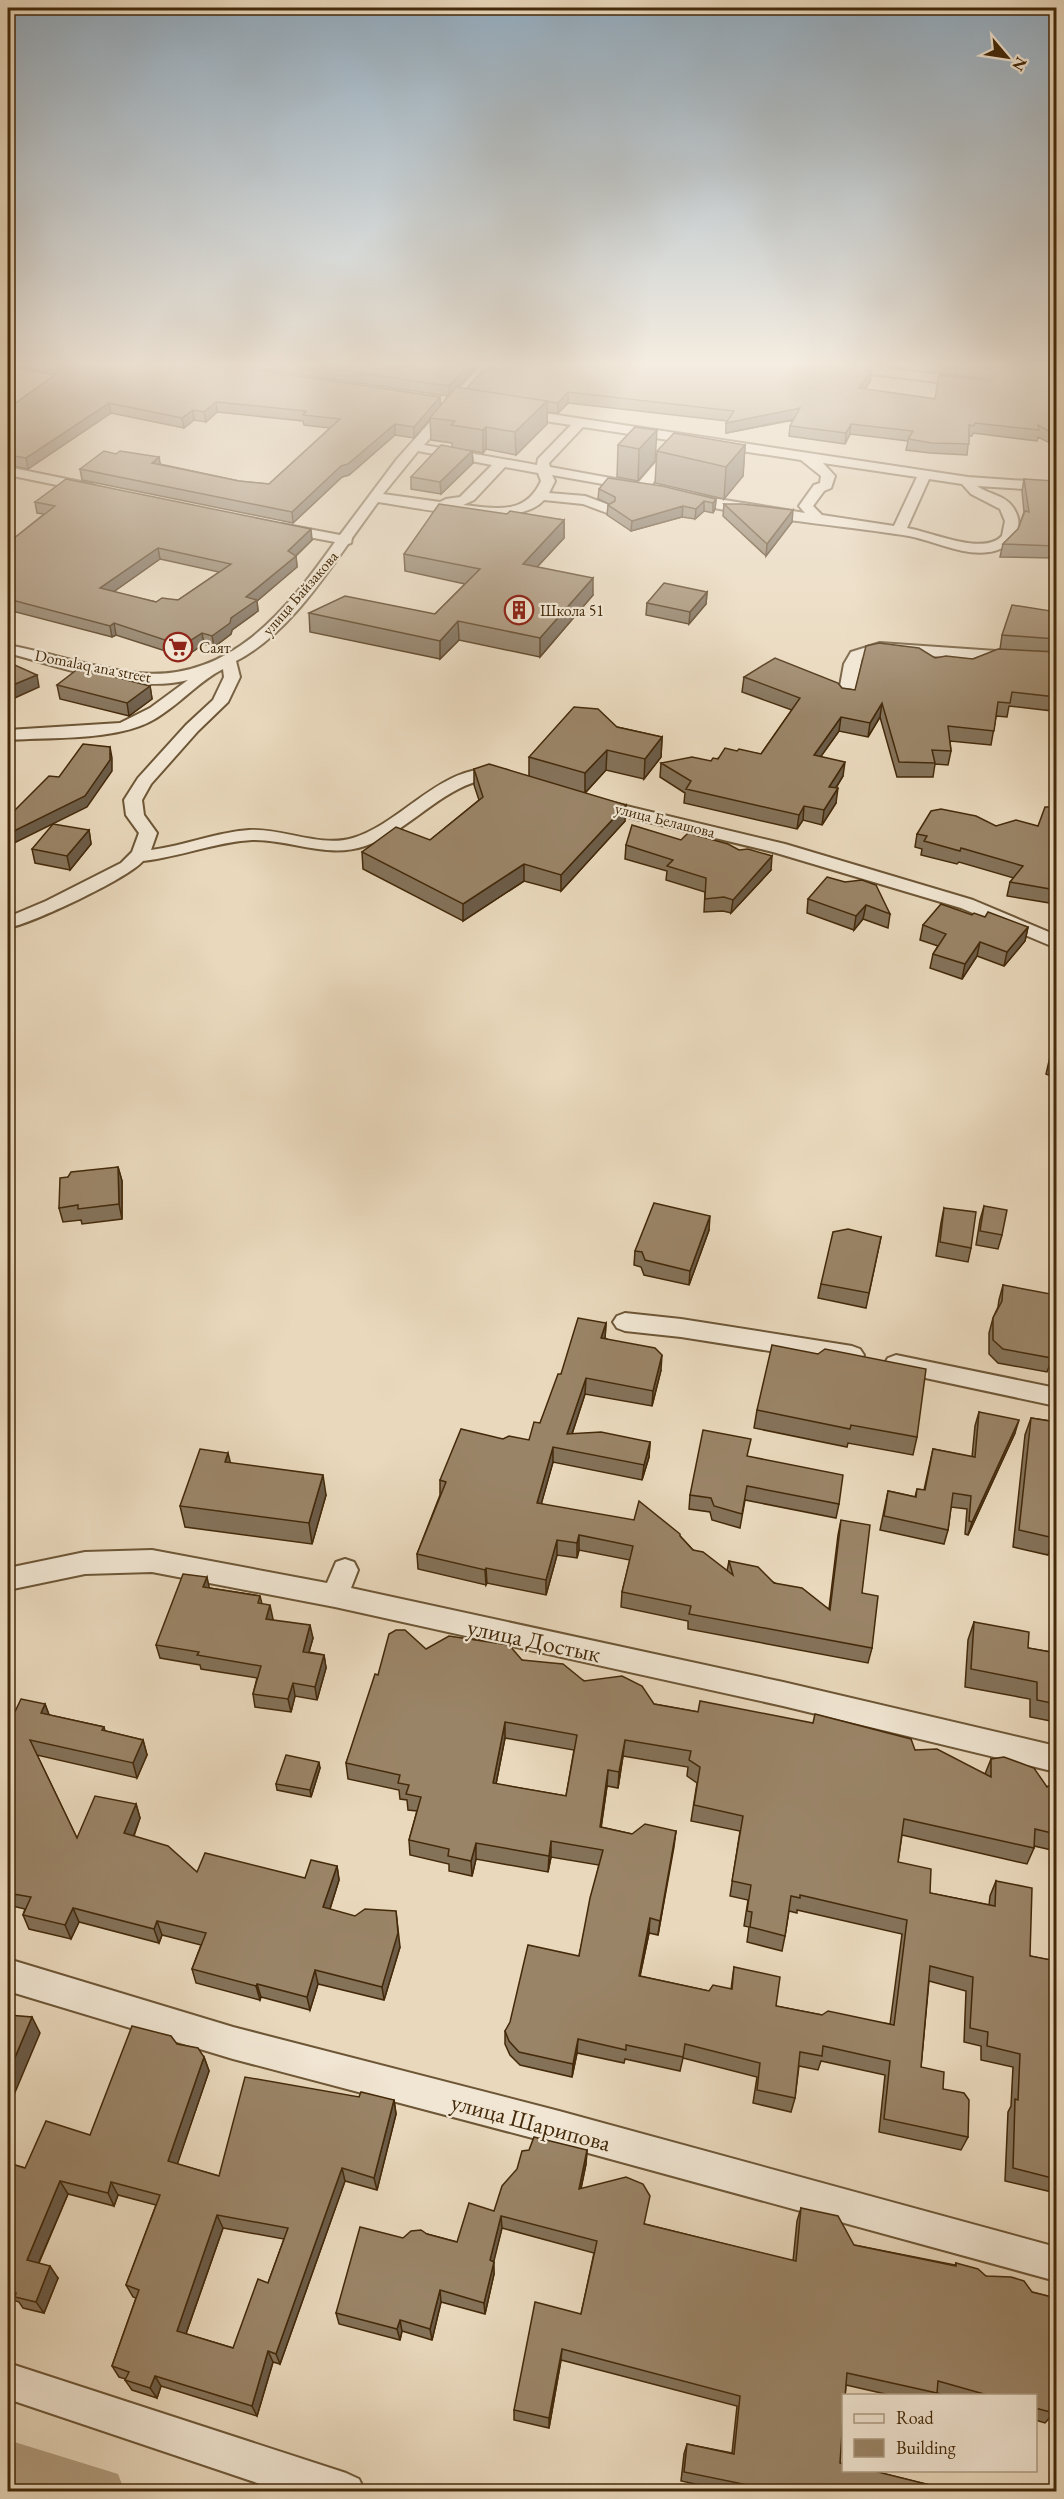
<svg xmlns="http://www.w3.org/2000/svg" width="1064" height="2499" font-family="'EB Garamond',serif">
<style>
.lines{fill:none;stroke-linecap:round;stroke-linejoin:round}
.canal{fill:#b19d7f;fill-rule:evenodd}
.minor-casing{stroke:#6d5636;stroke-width:4}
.minor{fill:#f1e6d3;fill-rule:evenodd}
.wall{fill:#847259;stroke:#442a0a;stroke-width:1.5;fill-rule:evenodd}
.shaded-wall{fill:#6c5c48;stroke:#442a0a;stroke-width:1.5}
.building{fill:#9a8467;stroke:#442a0a;stroke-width:1.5;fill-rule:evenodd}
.labels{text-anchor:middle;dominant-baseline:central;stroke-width:4.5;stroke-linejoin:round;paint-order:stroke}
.far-street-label{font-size:16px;fill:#442a0a;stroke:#f1e6d3}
.far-poi-label{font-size:16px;fill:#442a0a;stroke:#f1e6d3;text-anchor:start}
.near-street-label{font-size:24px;fill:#442a0a;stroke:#f1e6d3}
</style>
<rect width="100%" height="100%" fill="#e9d8bc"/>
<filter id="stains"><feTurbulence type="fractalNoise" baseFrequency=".00333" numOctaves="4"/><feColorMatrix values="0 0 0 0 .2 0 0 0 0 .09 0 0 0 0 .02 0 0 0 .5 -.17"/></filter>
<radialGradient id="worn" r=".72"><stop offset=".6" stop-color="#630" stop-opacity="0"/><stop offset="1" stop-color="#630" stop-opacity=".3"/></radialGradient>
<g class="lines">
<path class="canal" d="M8 2440 118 2474 125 2492 8 2490Z"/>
<g class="minor-casing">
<g id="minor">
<path d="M481 365H493L424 445 537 465 538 459 571 425 513 416 511 413 517 409 968 477 1056 483V491L977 486C988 494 1004 495 1012 506 1028 527 1012 549 989 552 962 556 935 541 909 536 834 524 756 519 682 501L680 498 687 494 805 513 799 506 814 485 820 483 821 476 801 460 583 427 549 463 550 467 638 483 670 446H680L681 449 647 490 642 491 552 475 555 481 549 493 585 496 612 506 614 509 607 513 583 504 544 500C517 531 415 507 378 502L352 538 351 543 348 544C318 586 283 637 236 661L240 677 228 702 198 731 151 784 142 800 144 815 157 833 151 850C184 846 216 832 249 830 283 828 320 848 353 838 406 822 446 756 508 771L510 775 508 779C496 782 484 778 472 783 433 797 405 833 365 846 327 859 290 839 252 840 215 842 180 857 143 861 127 879 33 923 8 928V917L46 901 121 863 132 852 139 833 126 815 124 800 138 778 186 725 213 700 224 677 223 669C199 681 178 706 153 720 116 741 51 737 8 740V730L120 723 150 708 188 680C134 694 61 667 8 653V645C51 653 93 668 137 673 230 682 286 611 335 542L277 531 275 528 277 525 282 524 340 535 397 459ZM418 451 492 465 460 497 446 499 440 502 383 494ZM823 463 917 477 894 526 822 515 813 506 824 491 831 488 835 476ZM505 467 538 473 541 481C525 516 496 508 463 505L474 500ZM929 479 962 484 971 494 1000 509 1005 521 1002 536C983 556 932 532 907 528Z"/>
<path d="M825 365H859L969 378 975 382 969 386 831 369Z"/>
<path d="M8 467 91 484 98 488 91 492 8 475Z"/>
<path d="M880 643 1056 655V664L881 653 862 658 854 697 852 700H840L838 697 844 664 851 652Z"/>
<path d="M597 799 785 844 973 900 1056 935V948L961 908 773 852 591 808 588 804 591 800Z"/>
<path d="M625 1313 681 1319 852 1346 860 1349 864 1355 860 1361 852 1364 681 1337 625 1331 617 1328 613 1322 617 1316Z"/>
<path d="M896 1355 1056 1388V1406L888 1370 884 1364 888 1358Z"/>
<path d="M152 1550 327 1583 336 1562 345 1559 354 1562 358 1570 351 1588 783 1682 1056 1746V1772L783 1706 335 1607 152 1572 85 1574 8 1590V1568L85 1552Z"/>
<path d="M8 1959 233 2027 559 2111 1056 2247V2281L559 2145 233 2059 8 1991Z"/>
<path d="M8 2363 346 2473 359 2479 365 2492H284L8 2399Z"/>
</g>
</g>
<use href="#minor" class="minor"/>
</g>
<g class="wall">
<path d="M8 365H224L440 397 441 406 448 396 237 365H478L457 388 466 389 872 366 870 382 865 389 935 399 990 381 988 379 940 373 941 365H1056V443L1048 442 1038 437 1037 441 973 433 972 436H969L967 455 930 453 906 450 908 441 850 434 845 444 789 436 790 426 794 420 726 433 727 421 568 403 558 413 547 412V424L516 455 486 449 483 453 472 451 473 463 441 494 411 489V477L452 447V443L431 440 430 419 414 438 395 435 349 475 342 477 293 523 82 480 80 469 160 464 239 481 269 484 330 428 304 425 303 421 217 412 206 422 194 420 184 428 111 413 28 469 8 465V400L17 402 55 375 9 366H8Z"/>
<path d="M635 427 655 461 638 481 617 477 618 445Z"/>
<path d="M745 445 743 476 724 499 655 483 657 451Z"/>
<path d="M1024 479 1056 492V558L1000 557 1003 544 1018 529 1024 512 1022 491Z"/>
<path d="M599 489 716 499 715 509 713 513 704 511 695 519 682 517 631 531 607 515 608 505 609 504 598 499Z"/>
<path d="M35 502 312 540 296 556 297 567 257 601 258 611 232 630 231 634 214 647 204 644 186 656H181L116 635 112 637 8 610V543L44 514 37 513ZM160 559 219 572 178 600 156 602 113 592Z"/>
<path d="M724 504 792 522 766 556 723 516Z"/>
<path d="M507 514 564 520V538L537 567 593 595 540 657 459 640 440 659 310 632 309 613 435 614 465 584 405 571 404 554Z"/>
<path d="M707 592 706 604 689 624 646 615 647 603Z"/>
<path d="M1050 615 1056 617V722H1053L1052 711 1009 706 1007 717 996 716 991 745 950 741 951 751 948 765 935 764 933 777H897L880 717 868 737 839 731 821 756 843 776 836 788V803L822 825 803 820 797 829 684 803 685 793 660 777 661 763 711 761 737 751 761 754 792 710 742 692 744 677 855 690 935 658 973 659 1000 649 1002 635Z"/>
<path d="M57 685 150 686 152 699 129 716 60 699Z"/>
<path d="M617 727 662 737 661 757 644 779 606 770 585 793 625 821 561 891 524 881 463 921 363 869 362 852 430 840 479 800 474 785V769L529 776V757Z"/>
<path d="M1056 807V904L1007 896 1010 882 1014 878 959 862 957 864 921 855 922 849 915 847 917 834 996 826H1038Z"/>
<path d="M89 830 91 844 70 870 35 863 32 849Z"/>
<path d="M626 845 771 870 731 913 723 911 704 912 705 892 666 880 667 871 625 859Z"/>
<path d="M845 882 890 914 888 928 863 919 854 930 807 913 808 899Z"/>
<path d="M972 915 985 917 1028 927 1025 941 1004 966 977 956 962 979 930 968 933 954 938 946 920 940 923 925Z"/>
<path d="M1056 980V997L1053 995Z"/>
<path d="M1056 1047V1078L1046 1074 1050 1057Z"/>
<path d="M118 1167 122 1181V1219L82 1224 81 1220 63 1222 59 1208 68 1177Z"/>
<path d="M984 1206 1002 1235 998 1249 976 1245 980 1220Z"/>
<path d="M944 1208 971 1248 968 1262 936 1256 941 1223Z"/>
<path d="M709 1230 689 1285 644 1275 641 1267 634 1265 635 1251Z"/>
<path d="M881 1237 866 1308 818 1298 821 1284Z"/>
<path d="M1003 1285 1056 1308V1362L1051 1361 1047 1372 998 1363 989 1354V1333L993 1318 998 1307 999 1300Z"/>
<path d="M606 1323 605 1338 661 1370 652 1406 585 1394 572 1434 650 1442 649 1457 642 1480 553 1462 541 1504 680 1536 693 1550 727 1571 729 1561 829 1609 838 1535 841 1520 862 1593 872 1648 868 1663 688 1629V1621L621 1607 622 1592 630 1560 579 1550 577 1558 557 1555 546 1595 487 1583 486 1585 418 1569 417 1554 440 1495V1480L503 1439 529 1440 540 1423 561 1374Z"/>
<path d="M818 1354 917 1437 913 1455 848 1443 847 1447 754 1428 757 1410Z"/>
<path d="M979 1412 1015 1433 968 1535 965 1534 967 1509 951 1507 948 1530 944 1544 880 1530 888 1491 915 1497 917 1489 924 1490 933 1449 972 1457 975 1426Z"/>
<path d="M1031 1418 1056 1422V1542L1053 1541 1048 1555 1013 1547 1025 1435Z"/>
<path d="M748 1457 839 1504 836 1518 745 1500 740 1528 712 1520 710 1512 689 1509 690 1495Z"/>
<path d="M230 1463 326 1495 312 1544 185 1527 180 1506Z"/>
<path d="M209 1588 260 1596 262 1604 272 1620 313 1638 309 1652 324 1655 326 1668 317 1700 295 1696 291 1712 255 1707 253 1694 257 1678 201 1669 200 1665 160 1658 156 1645Z"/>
<path d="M974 1622 1028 1648 1056 1653V1722L1030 1717V1699L965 1687 968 1640Z"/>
<path d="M426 1649 522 1660 654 1704 915 1750 985 1774 991 1759 1047 1787 1056 1782V1851L1034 1846V1848L1027 1864 902 1835 898 1862 930 1893 989 1905 990 1896 996 1881 1030 1956 1056 1961V2018L1055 2050 1056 2051V2193L1005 2181 1008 2112 1011 2106 1013 2067 981 2060V2046L964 2042 966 1991 929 1981 921 2067 943 2089 968 2137 961 2150 879 2132 885 2075 821 2061 818 2070 799 2066 795 2098 791 2112 753 2103 757 2077 683 2058 680 2071 625 2059 624 2063 577 2053 572 2077 520 2065 510 2055 505 2044V2031L579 1956 599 1865 551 1857 548 1872 476 1859 472 1876 449 1871V1864L410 1855 409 1840 417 1811 408 1810 407 1800 400 1799 399 1790 348 1779 346 1763 378 1675ZM505 1738 574 1750 566 1796 496 1784ZM623 1756 688 1767 687 1776 697 1783 691 1821 740 1831 730 1896 748 1900 744 1926 749 1927 747 1942 782 1951 785 1936 789 1911 797 1913V1910L902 1934 890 2024 822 2015 776 2006 734 1967 731 1989 709 1991 640 1976 649 1933 658 1935 676 1831 632 1834 601 1827 607 1786 618 1788Z"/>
<path d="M45 1704 49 1715 104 1727 105 1731 143 1740 147 1755 137 1778 37 1755 77 1838 136 1804 140 1818 134 1836 197 1872 305 1878 337 1866 339 1880 330 1909 400 1947 384 2000 318 1984 310 2010 261 1997 260 2000 196 1983 192 1969 201 1945 162 1935 159 1943 79 1922 71 1939 29 1929 23 1915 25 1909 8 1905V1724Z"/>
<path d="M320 1768 311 1797 277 1790 276 1784Z"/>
<path d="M177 2044 204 2057 209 2071 177 2164 219 2176 359 2097 394 2100 396 2114 377 2190 345 2181 280 2364 273 2362 257 2416 161 2386 157 2398 132 2390 125 2380 126 2379 119 2377 112 2366 136 2298 133 2297 126 2285 156 2205 118 2195 114 2206 68 2194 39 2263 58 2278 44 2313 23 2308 19 2302 8 2298V2163L25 2168 90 2135ZM223 2228 284 2239 268 2283 233 2348 186 2334Z"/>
<path d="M587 2150 586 2164 581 2189 645 2224 793 2261 797 2221 801 2208 854 2245 955 2265 956 2263 986 2276 1032 2292 1056 2298V2367L1054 2413 1045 2423 1035 2420V2396H946L937 2393 936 2396H894L846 2385 840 2463 958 2492H733L681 2481 684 2454 687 2444 732 2453 737 2406 561 2360 549 2428 514 2420V2410L581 2314 594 2253 502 2228 493 2262 494 2274 485 2314 441 2302 432 2340 402 2331 400 2340 339 2324 336 2313 403 2238 427 2234 457 2242 494 2211Z"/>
</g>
<g class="shaded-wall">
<path d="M469 365H478L449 397V386Z"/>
<path d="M872 366 870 382 858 398 859 388Z"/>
<path d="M568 392V403L558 413V403Z"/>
<path d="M440 397 441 408 430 418V419L414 438V427Z"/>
<path d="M547 401V424L516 455 515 432Z"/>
<path d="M216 402 217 412 206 422 204 412Z"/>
<path d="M109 403 111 413 28 469 26 458Z"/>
<path d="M800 408 799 418 726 433V423Z"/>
<path d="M193 410 194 420 184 428 182 418Z"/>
<path d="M395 424V435L349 475 342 477 293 523 292 512 341 466Z"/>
<path d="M851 424 850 434 845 444 846 433Z"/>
<path d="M486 427V449L483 453V430Z"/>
<path d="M657 430 655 461 638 481 639 449Z"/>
<path d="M745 445 743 476 724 499 726 467Z"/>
<path d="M472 451 473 463 441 494 440 482Z"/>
<path d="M159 457 161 468 152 463Z"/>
<path d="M12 468 14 478 8 483V471Z"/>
<path d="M716 499 715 509 713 513V503Z"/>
<path d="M704 501V511L695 519 696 509Z"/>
<path d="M683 506 682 517 631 531 632 521Z"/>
<path d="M793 510 792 522 766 556 767 544Z"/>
<path d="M564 520V538L523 582V564Z"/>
<path d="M311 529 312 540 289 562 288 551Z"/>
<path d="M158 548 160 559 102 600 100 588Z"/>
<path d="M296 556 297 567 257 601 258 611 232 630 231 634 214 647 212 636 231 618 246 597Z"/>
<path d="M593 578V595L540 657V638Z"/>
<path d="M707 592 706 604 689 624 690 612Z"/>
<path d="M458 621 459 640 440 659V641Z"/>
<path d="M114 623 116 635 112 637 110 626Z"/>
<path d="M202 633 204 644 186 656H181L180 645Z"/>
<path d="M37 675 39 687 8 701V687Z"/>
<path d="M150 686 152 699 129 716 127 703Z"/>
<path d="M882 703 880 717 868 737 870 723Z"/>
<path d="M841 717 839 731 812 769 814 755Z"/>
<path d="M662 737 661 757 644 779 645 759Z"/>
<path d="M110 747 112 758V771L87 807 8 846V834Z"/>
<path d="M607 750 606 770 585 793V773Z"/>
<path d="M845 762 843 776 827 802 829 787Z"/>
<path d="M838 788 836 803 822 825 824 810Z"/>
<path d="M626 805 625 821 561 891V875Z"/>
<path d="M804 806 803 820 797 829 799 815Z"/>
<path d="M89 830 91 844 70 870 67 856Z"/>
<path d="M772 856 771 870 731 913 733 900Z"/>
<path d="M524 864V881L463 921V904Z"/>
<path d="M866 905 863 919 854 930 856 916Z"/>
<path d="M1028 927 1025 941 1004 966 1007 952Z"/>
<path d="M980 942 977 956 962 979 965 964Z"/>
<path d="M118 1167 122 1181V1219L119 1204Z"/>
<path d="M710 1216 709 1230 689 1285 690 1271Z"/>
<path d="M606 1323 605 1339 601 1338Z"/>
<path d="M662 1355 661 1370 652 1406 653 1391Z"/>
<path d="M586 1378 585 1394 567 1449V1434Z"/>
<path d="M1019 1420 1015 1433 968 1535 972 1522Z"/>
<path d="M650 1442 649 1457 642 1480 644 1465Z"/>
<path d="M553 1447V1462L537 1519V1503Z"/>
<path d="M228 1453 233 1473 225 1462Z"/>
<path d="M323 1475 326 1495 312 1544 309 1523Z"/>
<path d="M579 1535V1550L577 1558V1543Z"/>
<path d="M557 1540V1555L546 1595V1580Z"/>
<path d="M486 1568 487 1583 486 1585 485 1570Z"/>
<path d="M207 1577 210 1591 203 1587Z"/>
<path d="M270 1605 273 1619 268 1632 266 1619Z"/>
<path d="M310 1625 313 1638 305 1665 303 1652Z"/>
<path d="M324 1655 326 1668 317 1700 315 1687Z"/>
<path d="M293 1683 295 1696 291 1712 288 1699Z"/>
<path d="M45 1704 51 1720 41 1713Z"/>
<path d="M505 1722V1738L493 1799V1783Z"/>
<path d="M143 1740 147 1755 137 1778 133 1763Z"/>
<path d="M625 1740 623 1756 618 1788 619 1772Z"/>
<path d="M319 1762 320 1768 311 1797 310 1790Z"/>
<path d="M608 1770 607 1786 599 1843 600 1827Z"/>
<path d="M136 1804 140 1818 129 1848 124 1833Z"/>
<path d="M676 1831 674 1847 658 1935 660 1921Z"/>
<path d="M551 1841V1857L548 1872 549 1856Z"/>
<path d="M476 1843V1859L472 1876 471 1861Z"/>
<path d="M337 1866 339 1880 326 1921 323 1907Z"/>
<path d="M73 1908 79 1922 71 1939 65 1925Z"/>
<path d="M396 1911 400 1947 384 2000 382 1987Z"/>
<path d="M650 1918 649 1933 637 1990 639 1976Z"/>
<path d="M157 1921 162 1935 159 1943 154 1929Z"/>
<path d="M315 1970 318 1984 310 2010 307 1997Z"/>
<path d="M257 1984 261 1997 260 2000 256 1986Z"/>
<path d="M32 2017 40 2033 8 2109V2074Z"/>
<path d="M578 2039 577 2053 572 2077 573 2064Z"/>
<path d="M204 2057 209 2071 174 2174 168 2161Z"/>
<path d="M394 2100 396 2114 377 2190 374 2178Z"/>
<path d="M587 2150 586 2164 578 2202 579 2189Z"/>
<path d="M342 2168 345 2181 280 2364 276 2354Z"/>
<path d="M60 2181 68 2194 35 2271 27 2260Z"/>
<path d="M111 2182 118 2195 114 2206 108 2193Z"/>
<path d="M217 2215 223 2228 183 2342 177 2331Z"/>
<path d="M501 2216 502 2228 491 2273 490 2260Z"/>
<path d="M494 2262V2274L485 2314 484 2303Z"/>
<path d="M50 2266 58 2278 44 2313 36 2302Z"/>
<path d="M440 2290 441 2302 432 2340 430 2329Z"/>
<path d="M400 2320 402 2331 400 2340 397 2329Z"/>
<path d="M562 2349 561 2360 549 2428V2418Z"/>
<path d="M268 2351 273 2362 257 2416 252 2406Z"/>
<path d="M155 2376 161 2386 157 2398 150 2388Z"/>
</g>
<g class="building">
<path d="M54 365H224L440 397 414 427 395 424 348 464 341 466 292 512 80 469 104 451 116 454 120 451 159 457 152 463 239 481 269 484 340 419 303 415 306 411 216 402 204 412 193 410 182 418 109 403 26 458 8 455V400L17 402 66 367Z"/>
<path d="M304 365H469L449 386Z"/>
<path d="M487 365H861L872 366 868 371H872L859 388 935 399 939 375 990 381 998 376 990 369 959 365H1056V433L1050 432 1038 425 1039 430 975 423 974 426 969 425V444L932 443 908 439 913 431 851 424 846 433 790 426 800 408 726 423 734 411 568 392 558 403 466 389Z"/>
<path d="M456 387 547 401 515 432 486 427 483 430 451 425 455 421 430 418Z"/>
<path d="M635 427 657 430 639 449 618 445Z"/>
<path d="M674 433 745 445 726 467 657 451Z"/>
<path d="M441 445 472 451 440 482 411 477Z"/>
<path d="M608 478 662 486 716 499 713 503 704 501 696 509 683 506 632 521 608 505 615 501V497L599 489Z"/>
<path d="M66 479 311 529 288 551 296 556 246 597 257 600 231 618 230 623 212 636 202 633 185 644 180 645 114 623 110 626 8 599V543L55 506 35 502ZM158 548 231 564 178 600 162 598 156 602 100 588Z"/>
<path d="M1024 479 1054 481 1056 492V546L1003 544 1018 529 1025 511 1029 512Z"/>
<path d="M439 504 507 514 510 511 564 520 523 564 593 578 540 638 458 621 440 641 309 613 345 596 435 614 480 569 404 554Z"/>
<path d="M724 504H742L793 510 767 544Z"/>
<path d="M664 583 707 592 690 612 647 603Z"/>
<path d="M1012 605 1051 611 1050 615 1056 617V639L1002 635Z"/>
<path d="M879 643 919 648 935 658 946 656 973 659 998 649 1056 652V708V697L1012 692 1010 703 998 702 994 731 948 726 951 751 932 750 935 763 899 762 882 703 870 723 841 717 814 755 845 762 829 787 838 788 824 810 804 806 799 815 686 789 691 781 661 763 692 757 711 761 713 758 718 759 725 748 737 751 739 749 761 754 800 698 744 677 775 658 838 683 842 688 855 690 866 646Z"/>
<path d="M8 662 37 675 8 687Z"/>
<path d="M79 668 150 686 127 703 57 685Z"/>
<path d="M574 707 598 709 617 727 662 737 645 759 607 750 585 773 529 757Z"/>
<path d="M83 744 110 747V760L85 796 8 834V817L49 776 59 777Z"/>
<path d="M489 764 626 805 561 875 524 864 463 904 362 852 396 827 430 840 483 797 474 769Z"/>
<path d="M1045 807H1056V890L1010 882 1023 866 961 848 960 851 924 841 927 836 917 834 931 811 941 809 976 816 996 826 1016 820 1038 826Z"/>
<path d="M53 824 89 830 67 856 32 849Z"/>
<path d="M632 825 681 840 688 833 728 844 739 850 748 849 772 856 733 900 724 897 705 899 706 878 667 866 673 860 626 845Z"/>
<path d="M827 877 845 882 862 880 876 885 890 914 866 905 856 916 808 899Z"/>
<path d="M941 904 972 915 974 913 985 917 988 912 1028 927 1007 952 980 942 965 964 933 954 946 934 923 925Z"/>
<path d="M1056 1047V1059L1050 1057Z"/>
<path d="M118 1167 119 1204 78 1209V1205L59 1208 60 1178 68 1177 71 1172Z"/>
<path d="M654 1203 710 1216 690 1271 645 1260 642 1252 635 1251Z"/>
<path d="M984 1206 1007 1210 1002 1235 980 1231Z"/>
<path d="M944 1208 976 1212 971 1248 940 1242Z"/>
<path d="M848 1229 881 1237 869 1293 821 1284 833 1232Z"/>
<path d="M1003 1285 1056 1295V1347L1053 1346 1052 1358 1003 1349 993 1340V1318L1002 1301Z"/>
<path d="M578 1318 606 1323 601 1338 655 1348 662 1355 653 1391 586 1378 567 1434 601 1432 650 1442 644 1465 553 1447 537 1503 634 1520 639 1501 680 1534V1536L693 1550 703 1552 733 1575 729 1561 758 1567 774 1583 802 1588 830 1610 841 1520 870 1525 862 1593 878 1596 872 1648 689 1614 691 1606 622 1592 633 1546 579 1535 577 1543 557 1540 546 1580 486 1568 485 1570 417 1554 446 1482 440 1480 461 1429 503 1439 509 1436 529 1440 534 1422 540 1423 558 1374H561Z"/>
<path d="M772 1345 818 1354 825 1349 926 1369 917 1437 851 1425 850 1429 757 1410Z"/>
<path d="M979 1412 1019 1420 972 1522 969 1521 971 1496 953 1493 948 1530 884 1516 888 1491 916 1497 917 1489 925 1490 933 1449 975 1457Z"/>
<path d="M1031 1418 1056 1422V1524L1055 1523 1054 1538 1019 1530Z"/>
<path d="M703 1430 751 1439 747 1456 843 1475 839 1504 747 1486 742 1514 714 1506 711 1498 690 1495Z"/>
<path d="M200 1449 228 1453 225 1462 323 1475 309 1523 180 1506Z"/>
<path d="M183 1574 207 1577 203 1587 260 1596 258 1603 270 1605 266 1619 310 1625 303 1652 324 1655 315 1687 293 1683 288 1699 253 1694 261 1666 197 1655 199 1652 156 1645Z"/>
<path d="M974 1622 1029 1632 1028 1648 1056 1653V1704L1037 1700V1682L971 1669Z"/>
<path d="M396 1630H405L426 1649 449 1636 509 1645 522 1660 563 1664 584 1681 622 1676 642 1686 654 1704 698 1712 700 1701 813 1723 815 1714 911 1739 915 1750 937 1749 991 1777V1759L1004 1757 1034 1768 1047 1787 1056 1782V1834L1035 1829 1034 1848 904 1819 898 1862 931 1869 930 1893 995 1906 996 1881 1032 1888 1030 1956 1056 1961 1055 2050 1056 2051V2179L1013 2168 1015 2099 1018 2100 1020 2054 987 2046 988 2032 970 2028 973 1977 930 1966 921 2067 944 2072 943 2089 964 2093 969 2100 968 2137 884 2119 890 2061 823 2046 822 2056 800 2052 795 2098 757 2090 760 2063 685 2044 683 2057 626 2045V2050L578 2039 573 2064 519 2052 509 2041 505 2031 510 2022 528 1945 579 1956 590 1898 603 1850 551 1841 549 1856 476 1843 471 1861 448 1856 449 1849 409 1840 421 1797 406 1794 409 1785 398 1783 400 1775 346 1763 375 1674 378 1675 389 1634ZM505 1722 577 1735 566 1796 493 1783ZM625 1740 691 1751 689 1760 700 1767 694 1805 743 1816 732 1881 751 1885 747 1911 752 1912 750 1927 785 1936 791 1896 800 1898V1895L907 1920 894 2025 828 2011 822 2015 776 2006 780 1977 734 1967 732 1989 713 1985 709 1991 639 1976 650 1918 660 1921 676 1831 645 1824 632 1834 600 1827 608 1770 619 1772Z"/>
<path d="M21 1699 45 1704 41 1713 104 1727 102 1730 143 1740 133 1763 30 1740 77 1838 95 1796 136 1804 124 1833 168 1846 197 1872 205 1853 305 1878 311 1860 337 1866 323 1907 355 1916 365 1909 396 1911 398 1933 382 1987 315 1970 307 1997 257 1984 256 1986 192 1969 206 1933 157 1921 154 1929 73 1908 65 1925 23 1915 31 1897 8 1893V1724L10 1722Z"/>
<path d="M286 1755 319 1762 310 1790 276 1784Z"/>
<path d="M8 2015 32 2017 8 2074Z"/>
<path d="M132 2026 171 2036 177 2044 198 2048 204 2057 168 2161 219 2176 245 2077 359 2097 361 2092 394 2100 374 2178 342 2168 276 2354 268 2351 252 2406 155 2376 150 2388 125 2380 129 2372 112 2366 139 2290 126 2285 160 2195 111 2182 108 2193 60 2181 27 2260 50 2266 36 2302 15 2297 16 2293 8 2290V2163L25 2168 46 2121 90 2135ZM217 2215 288 2228 268 2283 258 2279 233 2348 177 2331Z"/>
<path d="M534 2137 587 2150 579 2189 626 2177 643 2184 650 2196 644 2224 796 2261 801 2208 838 2216 854 2245 956 2266V2263L978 2269 986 2276 1011 2277 1024 2281 1032 2292 1056 2298V2354L1054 2413 1035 2408V2396H991L938 2381 937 2393 847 2373 845 2396H843V2418L840 2463 843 2464V2470H870L958 2492H747L748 2485 684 2472 687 2444 734 2454 740 2396 562 2349 549 2418 514 2410 535 2302 581 2314 597 2241 501 2216 490 2260 494 2262 484 2303 440 2290 430 2329 400 2320 397 2329 336 2313 360 2227 403 2238 411 2231 421 2230 427 2234 457 2242 469 2203 494 2211 502 2186 517 2169 522 2151 529 2150Z"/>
</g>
<linearGradient id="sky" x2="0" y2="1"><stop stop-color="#92abbe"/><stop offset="0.51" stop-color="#f5ede1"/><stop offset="1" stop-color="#f5ede1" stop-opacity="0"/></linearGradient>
<rect width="1064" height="715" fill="url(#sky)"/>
<defs>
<g id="building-ring" transform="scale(1.5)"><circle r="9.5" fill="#f1e6d3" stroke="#8f2418" stroke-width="1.5"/><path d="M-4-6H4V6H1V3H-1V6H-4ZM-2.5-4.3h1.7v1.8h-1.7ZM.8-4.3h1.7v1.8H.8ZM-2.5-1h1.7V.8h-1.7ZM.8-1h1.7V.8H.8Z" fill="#8f2418"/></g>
<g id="supermarket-ring" transform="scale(1.5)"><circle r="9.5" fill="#f1e6d3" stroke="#8f2418" stroke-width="1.5"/><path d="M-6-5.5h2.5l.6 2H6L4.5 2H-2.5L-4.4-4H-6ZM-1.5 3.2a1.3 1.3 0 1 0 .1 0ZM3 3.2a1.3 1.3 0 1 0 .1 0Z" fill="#8f2418"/></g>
</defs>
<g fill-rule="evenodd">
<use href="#building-ring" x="519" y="610"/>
<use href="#supermarket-ring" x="178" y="647"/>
</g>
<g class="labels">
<g class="far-street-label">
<text transform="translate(300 593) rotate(-49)">улица Байзакова</text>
<text transform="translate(93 666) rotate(11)">Domalaq ana street</text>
<text transform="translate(665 820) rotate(14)">улица Белашова</text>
</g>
<g class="far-poi-label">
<text x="540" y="610">Школа 51</text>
<text x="199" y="647">Саят</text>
</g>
<g class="near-street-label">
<text transform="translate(534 1640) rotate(12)">улица Достык</text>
<text transform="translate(531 2122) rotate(15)">улица Шарипова</text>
</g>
</g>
<rect width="1064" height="2499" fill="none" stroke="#e9d8bc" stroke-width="30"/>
<rect x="9" y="9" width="1046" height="2481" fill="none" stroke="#442a0a" stroke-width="3"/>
<rect x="15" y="15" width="1034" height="2469" fill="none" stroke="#442a0a" stroke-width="1.5"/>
<rect x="842" y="2394" width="195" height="78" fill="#f1e6d3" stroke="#ac9b83" stroke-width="1.5"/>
<rect x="854" y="2414" width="30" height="9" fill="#f1e6d3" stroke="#ac9b83" stroke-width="1.5"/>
<text x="896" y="2424" font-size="18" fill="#442a0a">Road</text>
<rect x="854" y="2439" width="30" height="18" fill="#9a8467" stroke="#ac9b83" stroke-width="1.5"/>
<text x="896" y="2454" font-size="18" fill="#442a0a">Building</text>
<g transform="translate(1007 57) rotate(119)" stroke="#f1e6d3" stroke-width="4.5" paint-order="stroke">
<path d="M0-4.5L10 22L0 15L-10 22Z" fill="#442a0a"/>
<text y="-9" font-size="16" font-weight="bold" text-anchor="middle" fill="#442a0a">N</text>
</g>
<rect width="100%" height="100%" filter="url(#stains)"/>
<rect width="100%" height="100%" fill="url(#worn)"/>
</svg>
